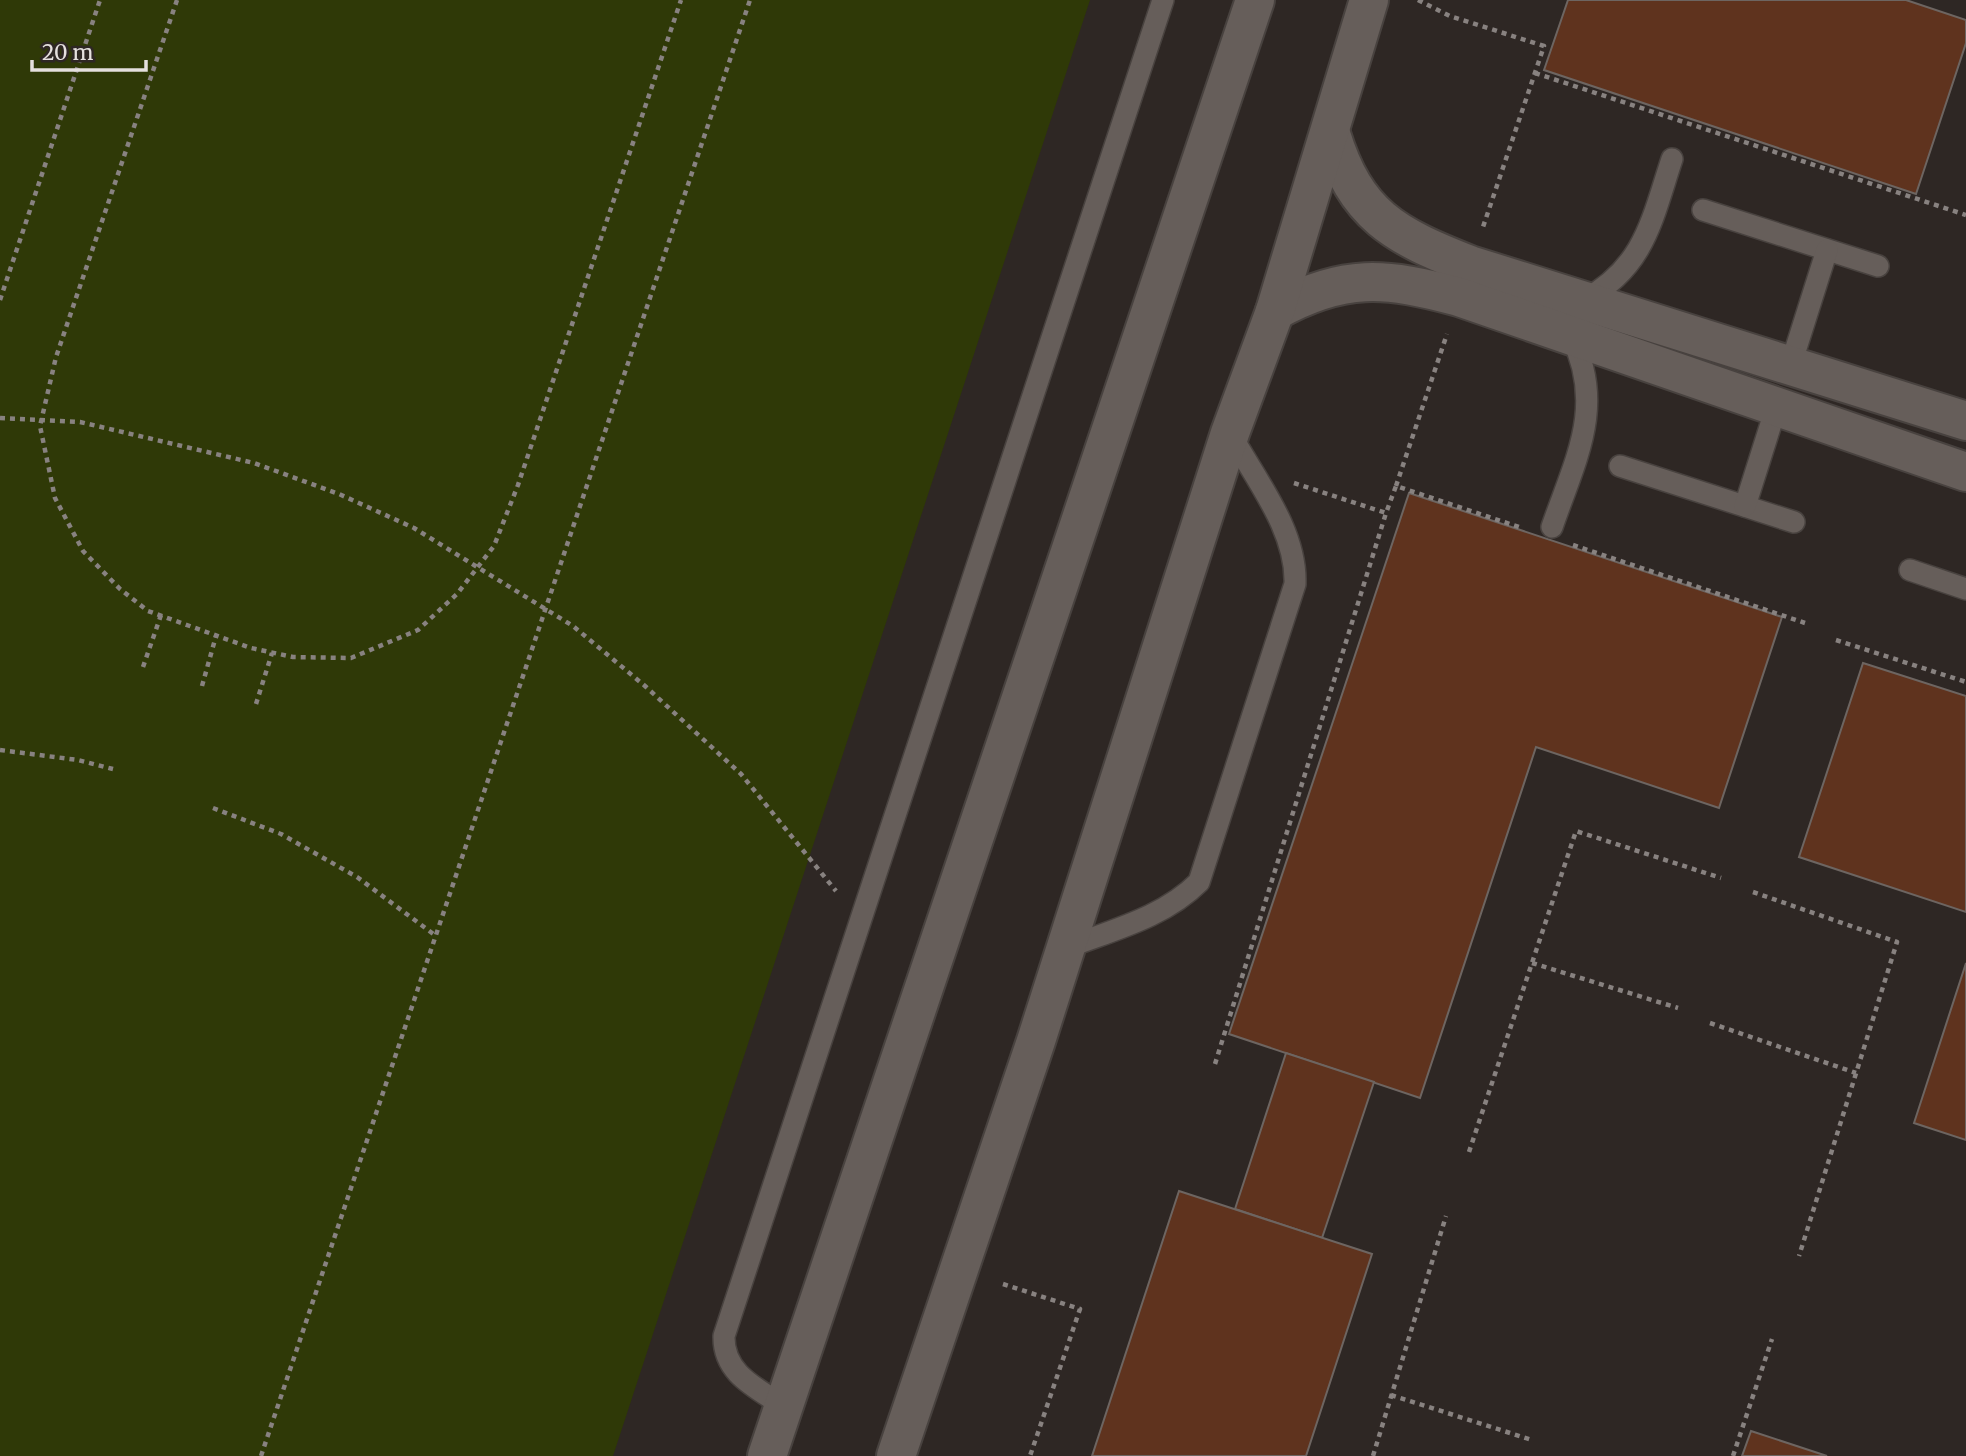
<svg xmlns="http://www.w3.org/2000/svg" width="1966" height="1456" font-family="Merriweather,serif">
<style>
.green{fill:#2f3907}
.building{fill:#5f331e;stroke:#6d6561;stroke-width:2}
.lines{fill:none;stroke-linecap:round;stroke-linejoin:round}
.lane-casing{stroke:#48423f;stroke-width:24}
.street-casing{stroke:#48423f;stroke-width:42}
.path{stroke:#888280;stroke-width:4.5;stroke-dasharray:5 5;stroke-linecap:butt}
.lane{stroke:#665e5a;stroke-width:21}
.street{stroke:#665e5a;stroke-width:38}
</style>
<rect width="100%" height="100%" fill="#2e2724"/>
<path class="green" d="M0 0H1090L613 1456H0Z"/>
<g class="building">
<path d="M1568 0H1906L1966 20V43L1916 194 1544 70Z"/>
<path d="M1409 493 1782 617 1719 808 1536 747 1420 1098 1229 1034Z"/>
<path d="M1863 663 1966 696V912L1799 857Z"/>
<path d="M1966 963V1140L1914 1123Z"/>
<path d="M1286 1053 1374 1082 1322 1238 1235 1209Z"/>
<path d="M1179 1191 1372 1254 1306 1456H1092Z"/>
<path d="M1751 1431 1827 1456H1742Z"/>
</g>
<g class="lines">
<g class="lane-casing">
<g id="lane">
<path d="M1703 210 1878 266"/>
<path d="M1584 300C1645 267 1652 219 1672 159"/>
<path d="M1791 364 1827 250"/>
<path d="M1620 466 1794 522"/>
<path d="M1745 506 1776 408"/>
<path d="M1552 527C1575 460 1606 406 1571 336"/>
<path d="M1910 570 1966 589"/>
<path d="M1066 948C1112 930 1163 918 1199 882L1295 584C1297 530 1255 479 1230 433"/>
<path d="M785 1407C757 1388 723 1374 724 1336L1163 0"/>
</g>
</g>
<g class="street-casing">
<g id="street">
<path d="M1331 134C1356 216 1394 235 1470 265L1966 421"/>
<path d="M1275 311C1343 273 1386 277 1459 297L1966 472"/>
<path d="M767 1456 1255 0"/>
<path d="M896 1456 1036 1041 1230 433 1275 311 1369 0"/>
</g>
</g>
<g class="path">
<path d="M177 0 56 357 40 426 55 498 83 551 120 589 148 611 251 648 293 657 351 658 418 630 457 594 494 546 518 485 681 0"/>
<path d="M1418 0 1450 16 1544 46 1482 230"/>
<path d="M1535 73 1966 215"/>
<path d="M0 300 100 0"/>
<path d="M0 418 80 422 254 463 339 494 414 528 573 626 645 686 741 774 836 891"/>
<path d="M1294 483 1386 513 1396 486 1522 528"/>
<path d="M1396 486 1447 334"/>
<path d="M1573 545 1805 623"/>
<path d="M1836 640 1966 682"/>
<path d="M143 667 161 615"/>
<path d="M202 686 216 636"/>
<path d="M256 704 272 653"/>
<path d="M0 750 78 760 113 769"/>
<path d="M213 808 281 834 357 877 436 936"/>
<path d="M1753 892 1897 942 1799 1256"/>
<path d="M1532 963 1678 1008"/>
<path d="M1710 1023 1856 1073"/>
<path d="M1215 1064 1386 513"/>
<path d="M1469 1152 1576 831 1721 878"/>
<path d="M1003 1284 1080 1309 1030 1456"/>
<path d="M1391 1395 1532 1440"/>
<path d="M261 1456 750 0"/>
<path d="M1373 1456 1446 1216"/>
<path d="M1733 1456 1772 1339"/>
</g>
<use href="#lane" class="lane"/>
<use href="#street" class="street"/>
</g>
<path d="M32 60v10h114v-10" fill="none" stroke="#e5e0de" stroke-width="3.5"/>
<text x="42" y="60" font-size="21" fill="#e5e0de" stroke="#2e2724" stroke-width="5" paint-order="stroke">20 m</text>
</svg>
